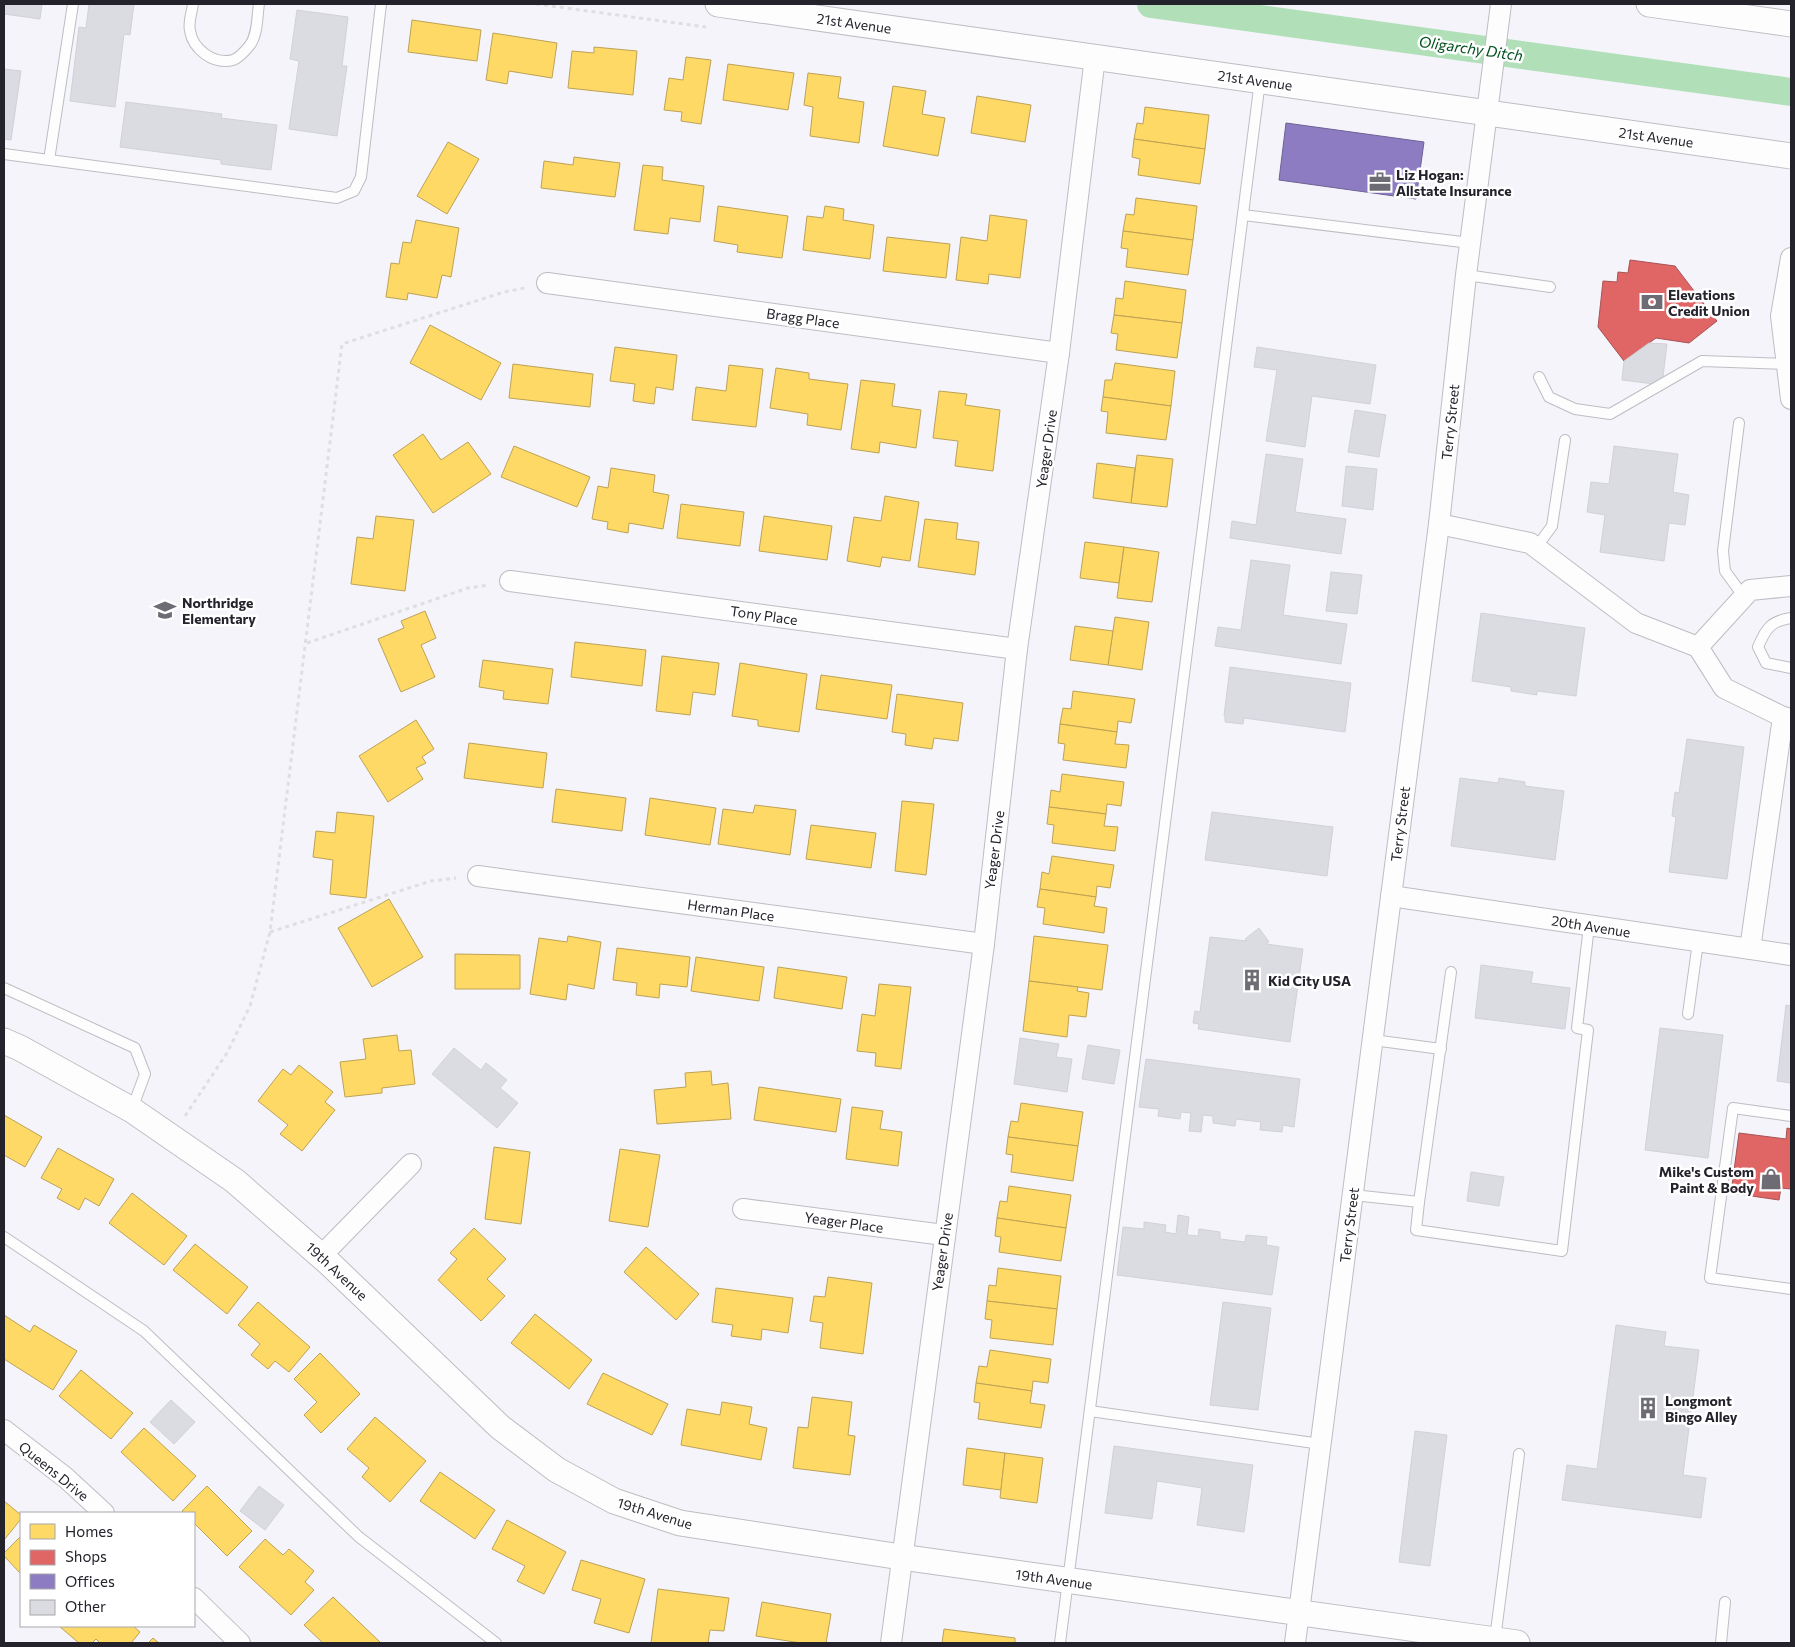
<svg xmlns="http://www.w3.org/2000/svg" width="1795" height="1647" font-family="Commissioner,sans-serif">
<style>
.homes{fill:#ffd966;stroke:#bda255}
.shops{fill:#e06666;stroke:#a85255}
.offices{fill:#8e7cc3;stroke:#6e6196}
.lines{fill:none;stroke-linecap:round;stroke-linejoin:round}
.canal{stroke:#b0dfb8;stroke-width:28}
.building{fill:#dbdbe2;stroke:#d1d1d8}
.service-casing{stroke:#bdbdc4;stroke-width:12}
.minor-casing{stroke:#bdbdc4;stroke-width:22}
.tertiary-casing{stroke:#bdbdc4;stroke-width:27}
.path{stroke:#dfdfe1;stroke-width:3;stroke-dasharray:4 4;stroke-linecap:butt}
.service{stroke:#fdfdfe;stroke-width:10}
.minor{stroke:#fdfdfe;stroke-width:20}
.tertiary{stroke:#fdfdfe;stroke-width:25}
.labels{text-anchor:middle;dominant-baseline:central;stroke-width:5;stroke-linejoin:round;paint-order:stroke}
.street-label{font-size:14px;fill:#24232c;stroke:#fff}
.poi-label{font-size:14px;font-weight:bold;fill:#24232c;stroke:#fff;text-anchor:start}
.water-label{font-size:15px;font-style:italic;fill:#00501c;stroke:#fff}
</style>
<rect width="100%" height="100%" fill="#f4f4fa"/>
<g class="homes">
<path d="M412 20 481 30 477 61 408 52Z"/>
<path d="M493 33 557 43 552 78 509 71 507 84 486 80Z"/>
<path d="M594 47 637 51 633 95 568 88 572 51 594 53Z"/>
<path d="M686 57 711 60 701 124 681 121 682 112 664 110 669 78 683 80Z"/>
<path d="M728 64 794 73 788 110 723 100Z"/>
<path d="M808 73 841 77 838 98 864 102 859 143 810 136 813 107 804 105Z"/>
<path d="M893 86 926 91 922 114 945 118 938 156 883 146Z"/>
<path d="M977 96 1031 105 1025 142 971 133Z"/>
<path d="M1145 107 1209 115 1205 149 1134 139 1137 123 1143 124Z"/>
<path d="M1134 139 1205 149 1200 184 1138 175 1140 159 1132 157Z"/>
<path d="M448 142 479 159 447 214 417 196Z"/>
<path d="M574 157 620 163 615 197 541 188 544 161 573 165Z"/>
<path d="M643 165 663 167 662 180 704 186 700 222 670 218 668 234 634 230Z"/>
<path d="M1136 198 1197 206 1193 240 1123 231 1126 214 1134 215Z"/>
<path d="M718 206 788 216 782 258 737 252 738 245 714 241Z"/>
<path d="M825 206 844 209 843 220 874 225 870 259 803 250 807 216 823 218Z"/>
<path d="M990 215 1027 220 1020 278 989 274 988 284 956 280 961 237 987 241Z"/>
<path d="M416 220 459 228 451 277 442 275 437 298 408 293 407 300 386 297 391 263 399 264 403 242 411 243Z"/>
<path d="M1123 231 1193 240 1188 275 1126 267 1128 249 1121 248Z"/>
<path d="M887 237 950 244 946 278 883 271Z"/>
<path d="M1125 281 1186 290 1182 323 1114 315 1116 298 1123 299Z"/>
<path d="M1114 315 1182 323 1177 358 1116 350 1118 334 1111 333Z"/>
<path d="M430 325 501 363 481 400 410 363Z"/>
<path d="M615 347 677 355 673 390 656 387 654 404 633 401 635 384 610 381Z"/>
<path d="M1115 363 1175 371 1171 406 1103 397 1105 380H1112Z"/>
<path d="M513 364 593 374 590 407 509 398Z"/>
<path d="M729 365 763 369 756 427 692 420 696 387 726 391Z"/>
<path d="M776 368 809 373V379L848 384 841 430 807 425 808 414 770 408Z"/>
<path d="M861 380 895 384 892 406 921 410 916 448 880 442 879 453 851 449Z"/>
<path d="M939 391 967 394 965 405 1000 410 993 471 955 466 958 441 933 438Z"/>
<path d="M1103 397 1171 406 1166 440 1106 433 1108 412 1101 411Z"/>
<path d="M423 434 441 460 468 442 491 474 433 513 393 455Z"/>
<path d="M514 446 590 477 577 507 501 477Z"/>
<path d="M1137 455 1173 459 1167 507 1131 503Z"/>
<path d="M1097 463 1135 468 1131 503 1093 498Z"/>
<path d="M611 468 655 475 653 492 669 495 663 529 629 523 628 533 607 529 608 522 592 519 598 486 608 488Z"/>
<path d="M885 496 919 502 910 561 882 557 880 567 847 561 854 517 881 521Z"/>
<path d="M681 504 744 512 740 546 677 538Z"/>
<path d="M376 516 414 520 405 591 351 584 357 537 373 539Z"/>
<path d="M764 516 832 526 827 560 759 551Z"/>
<path d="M925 519 958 523 956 539 979 542 975 575 918 567Z"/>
<path d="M1085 542 1124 547 1119 583 1080 578Z"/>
<path d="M1124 547 1159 552 1152 602 1117 598Z"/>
<path d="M425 611 436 638 421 645 435 677 401 692 378 639 404 628 401 621Z"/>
<path d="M1115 617 1149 622 1142 670 1108 665Z"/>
<path d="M1075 626 1113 631 1108 665 1070 660Z"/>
<path d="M575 642 646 650 642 686 571 677Z"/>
<path d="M662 656 719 663 715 695 693 692 690 715 656 711Z"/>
<path d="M483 660 553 669 548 704 503 699 504 691 479 687Z"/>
<path d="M740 663 807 674 799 732 758 726V720L732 716Z"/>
<path d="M821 675 892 685 887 719 816 709Z"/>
<path d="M1073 691 1135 699 1131 723 1118 721 1117 732 1060 724 1063 708 1071 709Z"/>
<path d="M897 694 963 703 958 741 934 738 932 749 905 745 906 734 892 732Z"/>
<path d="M416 720 434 749 422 757 426 763 416 768 423 779 388 802 359 756Z"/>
<path d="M1060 724 1117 732 1115 744 1129 745 1126 768 1063 760 1065 744 1058 743Z"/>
<path d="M469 743 547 753 543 788 464 778Z"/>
<path d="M1062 774 1124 782 1121 806 1107 804 1106 814 1049 807 1051 790 1060 792Z"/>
<path d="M556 789 626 798 622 831 552 822Z"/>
<path d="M650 798 716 808 710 845 645 835Z"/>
<path d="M902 801 934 804 926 875 895 871Z"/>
<path d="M755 805 796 810 790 855 718 844 723 809 753 813Z"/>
<path d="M1049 807 1106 814 1104 826 1118 827 1115 851 1052 843 1054 825 1047 824Z"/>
<path d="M337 812 374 816 366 898 330 894 333 860 313 857 316 831 335 833Z"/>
<path d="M811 825 876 833 871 868 806 859Z"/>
<path d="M1052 856 1114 865 1110 888 1097 886 1096 897 1040 889 1042 872 1049 874Z"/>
<path d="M1040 889 1096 897 1094 906 1107 908 1104 933 1043 924 1045 908 1037 907Z"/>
<path d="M389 899 423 957 372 987 338 928Z"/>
<path d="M568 936 601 942 594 989 568 984 566 1000 530 994 539 938 567 942Z"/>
<path d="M1034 936 1108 945 1102 990 1029 981Z"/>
<path d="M617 948 690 957 687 987 660 984 659 998 636 995 637 983 613 980Z"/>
<path d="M455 954 520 955V989H455Z"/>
<path d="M696 957 764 967 759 1001 691 991Z"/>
<path d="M778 967 847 977 842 1009 774 998Z"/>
<path d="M1029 981 1078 987 1077 991 1089 993 1086 1017 1069 1015 1067 1037 1023 1031Z"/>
<path d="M879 984 911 987 901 1069 875 1066 876 1053 857 1051 862 1014 875 1016Z"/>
<path d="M397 1035 399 1051 411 1050 415 1084 382 1088V1093L345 1097 340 1062 366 1059 363 1039Z"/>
<path d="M299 1065 333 1092 325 1102 335 1110 302 1151 280 1134 288 1125 258 1101 283 1069 291 1075Z"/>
<path d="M711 1071 712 1085 728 1083 731 1119 657 1124 654 1090 686 1087 685 1073Z"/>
<path d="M759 1087 841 1099 836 1132 754 1120Z"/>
<path d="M1021 1103 1083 1112 1078 1146 1008 1137 1011 1121 1018 1122Z"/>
<path d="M852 1107 883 1111 880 1129 902 1132 898 1166 846 1159Z"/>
<path d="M4 1115 42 1137 25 1167 4 1155Z"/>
<path d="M1008 1137 1078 1146 1073 1181 1011 1172 1013 1155 1006 1154Z"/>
<path d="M494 1147 530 1152 521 1224 485 1219Z"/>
<path d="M58 1148 114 1179 99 1206 85 1198 79 1210 57 1198 62 1189 41 1178Z"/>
<path d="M620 1149 660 1155 648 1227 609 1221Z"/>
<path d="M1009 1186 1071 1195 1066 1228 997 1218 1000 1201 1007 1202Z"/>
<path d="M132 1193 187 1236 164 1265 109 1223Z"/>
<path d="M997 1218 1066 1228 1061 1261 999 1252 1001 1237 995 1236Z"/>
<path d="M474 1228 506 1259 487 1279 505 1296 481 1321 438 1280 457 1259 450 1253Z"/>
<path d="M195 1244 248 1287 227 1314 173 1270Z"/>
<path d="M646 1247 699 1294 676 1320 624 1272Z"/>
<path d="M998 1268 1061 1276 1057 1309 987 1301 989 1285 996 1286Z"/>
<path d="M828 1277 872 1283 863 1354 820 1348 823 1323 810 1321 814 1296 825 1297Z"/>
<path d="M716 1288 793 1298 788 1333 762 1329 761 1340 731 1336 733 1325 712 1322Z"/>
<path d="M987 1301 1057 1309 1053 1345 990 1338 992 1320 985 1319Z"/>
<path d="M258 1302 310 1347 289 1372 275 1361 268 1369 251 1355 260 1344 238 1325Z"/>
<path d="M535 1314 592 1360 569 1389 511 1343Z"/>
<path d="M4 1315 30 1332 34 1325 77 1351 53 1390 4 1359Z"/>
<path d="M990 1350 1051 1359 1048 1383 1033 1381 1032 1391 976 1383 979 1366 987 1367Z"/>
<path d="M320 1353 360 1394 321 1433 304 1415 317 1402 294 1379Z"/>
<path d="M81 1370 133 1413 111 1439 59 1396Z"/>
<path d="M603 1373 668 1404 652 1435 587 1404Z"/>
<path d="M976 1383 1032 1391 1030 1403 1045 1405 1041 1428 978 1419 980 1403 974 1402Z"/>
<path d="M812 1397 852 1402 848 1435 855 1436 850 1475 793 1468 798 1427 808 1428Z"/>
<path d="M722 1402 752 1407 749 1424 767 1428 761 1460 681 1445 687 1409 720 1415Z"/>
<path d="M375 1417 426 1461 390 1502 362 1477 369 1468 347 1449Z"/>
<path d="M144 1428 196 1476 173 1501 121 1452Z"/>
<path d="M967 1448 1005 1453 1001 1490 963 1485Z"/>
<path d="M1005 1453 1043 1458 1037 1503 1000 1498Z"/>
<path d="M440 1472 495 1510 475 1539 420 1501Z"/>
<path d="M207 1486 252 1531 227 1556 194 1523V1513H184L182 1511Z"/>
<path d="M4 1501 21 1515V1519L4 1540Z"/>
<path d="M507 1520 566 1552 544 1594 517 1581 525 1566 492 1549Z"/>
<path d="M21 1536V1574L4 1556V1553Z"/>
<path d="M265 1539 283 1555 289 1549 314 1571 305 1582 314 1590 291 1615 239 1567Z"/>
<path d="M581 1560 645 1579 629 1633 594 1623 601 1599 572 1590Z"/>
<path d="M658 1589 729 1598 724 1631 710 1630 708 1643H651Z"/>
<path d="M333 1597 381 1643H323L304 1625Z"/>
<path d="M762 1602 831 1614 826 1643H801L756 1636Z"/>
<path d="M59 1626H133L140 1632 131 1643H100L96 1639 92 1643H79Z"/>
<path d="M944 1629 1015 1638V1643H942Z"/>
<path d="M153 1638 159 1643H148Z"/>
</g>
<g class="shops">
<path d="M1630 260 1675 266 1717 321 1689 343 1656 338 1624 361 1598 327 1603 281 1617 282 1618 272 1628 273Z"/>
<path d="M1787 1128 1791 1129V1189L1781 1188 1779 1200 1731 1193 1739 1133 1786 1139Z"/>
</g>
<path class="offices" d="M1286 123 1424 142 1416 199 1279 180Z"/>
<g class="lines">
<path class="canal" d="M1151 4 1791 92"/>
</g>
<g class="building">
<path d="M4 4H42L40 19 4 14Z"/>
<path d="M89 4H134L130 35 124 34 115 107 70 101 79 27 86 28Z"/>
<path d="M297 10 348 17 342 66H347L337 136 289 129 299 61 290 59Z"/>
<path d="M4 69 21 71 11 140 4 139Z"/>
<path d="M126 102 222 114 221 118 277 125 271 170 221 164V160L120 147Z"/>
<path d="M1649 343 1667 344 1662 385 1622 380 1624 361Z"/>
<path d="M1257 347 1376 365 1370 404 1312 396 1305 447 1266 441 1277 370 1254 367Z"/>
<path d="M1355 410 1386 415 1379 457 1348 452Z"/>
<path d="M1614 446 1678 454 1673 492 1689 495 1685 525 1669 523 1664 561 1600 552 1605 515 1587 512 1591 482 1609 484Z"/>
<path d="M1266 454 1303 459 1295 512 1346 519 1341 554 1230 538 1232 521 1256 525Z"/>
<path d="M1346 466 1377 469 1373 510 1342 506Z"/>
<path d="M1251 560 1290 565 1283 615 1347 624 1341 664 1215 646 1218 627 1241 630Z"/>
<path d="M1331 572 1362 575 1357 614 1326 611Z"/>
<path d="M1481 613 1585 628 1576 696 1537 691V695L1511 691V687L1472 681Z"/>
<path d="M1230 667 1351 683 1345 732 1244 718 1243 724 1225 722V716H1224Z"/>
<path d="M1687 739 1744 747 1727 879 1669 872 1676 817 1672 816 1675 792 1679 793Z"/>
<path d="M1460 778 1498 783 1499 778 1525 782V786L1564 791 1555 860 1451 846Z"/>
<path d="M1212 812 1333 827 1327 876 1205 860Z"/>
<path d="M1259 928 1269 942 1266 944 1303 949 1290 1042 1198 1029 1199 1024 1193 1023 1195 1011 1200 1012 1210 937 1247 941 1245 939Z"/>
<path d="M1481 965 1533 972 1531 983 1570 988 1565 1029 1475 1018Z"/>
<path d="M1786 1005 1791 1006V1083L1777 1081Z"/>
<path d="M1660 1028 1723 1035 1708 1158 1645 1150Z"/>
<path d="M1020 1038 1059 1044 1056 1057 1072 1059 1067 1092 1014 1084Z"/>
<path d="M1088 1045 1120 1050 1114 1084 1082 1079Z"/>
<path d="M454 1048 481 1070 486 1063 507 1080 500 1088 518 1103 497 1128 432 1074Z"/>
<path d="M1146 1059 1300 1079 1294 1127 1283 1125 1282 1132 1260 1130 1261 1122 1236 1119 1235 1126 1213 1123V1116L1203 1115 1201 1132 1189 1131 1191 1113 1181 1112 1180 1119 1158 1116 1159 1109 1139 1107Z"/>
<path d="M1471 1172 1504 1177 1499 1206 1467 1201Z"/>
<path d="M1178 1215 1189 1217 1187 1235 1198 1236 1199 1229 1220 1232V1239L1245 1242 1246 1235 1267 1237 1266 1245 1279 1247 1272 1295 1117 1275 1123 1227 1144 1229V1222L1166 1225 1165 1232 1176 1234Z"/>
<path d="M1223 1302 1271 1308 1258 1410 1210 1405Z"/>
<path d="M1616 1325 1666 1332 1664 1346 1699 1350 1683 1475 1706 1478 1701 1518 1562 1500 1567 1465 1597 1469Z"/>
<path d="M171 1400 195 1422 174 1444 150 1422Z"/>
<path d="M1415 1431 1447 1435 1430 1566 1399 1562Z"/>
<path d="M1114 1446 1253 1465 1244 1532 1197 1525 1202 1488 1157 1481 1152 1519 1105 1513Z"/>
<path d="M259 1486 284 1505 265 1530 240 1511Z"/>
</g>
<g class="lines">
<g class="service-casing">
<g id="service">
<path d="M193 4C192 12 188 22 190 31 193 49 213 65 233 60 239 58 246 50 250 45 258 34 257 16 259 4"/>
<path d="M4 154 337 198 354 191 361 177 381 4"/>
<path d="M49 160 73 4"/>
<path d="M1243 215 1470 243"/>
<path d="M1466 275 1550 287"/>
<path d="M1539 377 1549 397 1575 409 1610 414 1702 361 1787 364"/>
<path d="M1739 423 1723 551 1725 571 1744 597"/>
<path d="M1536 548 1552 526 1565 440"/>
<path d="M1791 618C1771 621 1766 628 1758 647L1766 663 1791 668"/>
<path d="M4 988 135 1048 145 1074 132 1109"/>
<path d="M1688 1014 1698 942"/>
<path d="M1373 1040 1441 1049"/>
<path d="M1791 1116 1733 1108 1710 1278 1791 1289"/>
<path d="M1353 1195 1419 1202 1416 1230 1562 1251 1588 1030 1577 1028 1589 926"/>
<path d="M1419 1202 1451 972"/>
<path d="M4 1237 144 1331 359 1537 496 1643"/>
<path d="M1090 1411 1321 1444"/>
<path d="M1495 1639 1519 1454"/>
<path d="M1060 1643 1260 81"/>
<path d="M1721 1643 1725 1602"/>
</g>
</g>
<g class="minor-casing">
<g id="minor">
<path d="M1791 258 1781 316 1791 399"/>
<path d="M547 283 1059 353"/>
<path d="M1439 524 1530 543 1636 623 1698 647 1724 688 1783 717 1791 719"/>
<path d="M510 581 1017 649"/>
<path d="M1698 647 1750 590 1791 586"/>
<path d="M478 876 984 944"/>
<path d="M1391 896 1791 955"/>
<path d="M1750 949 1783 717"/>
<path d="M743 1209 944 1235"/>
<path d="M321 1256 411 1164"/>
<path d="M4 1430 66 1478 104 1513"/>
<path d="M194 1598 240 1643"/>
<path d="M891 1643 984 944 1017 649 1059 353 1095 57"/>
<path d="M1295 1643 1439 524 1466 275 1501 4"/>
</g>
</g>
<g class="tertiary-casing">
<g id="tertiary">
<path d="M718 4 1791 156"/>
<path d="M1649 4 1791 24"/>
<path d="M4 1041 20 1048 132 1110 235 1181 329 1263 500 1427 557 1470 614 1501 680 1523 901 1557 1517 1643"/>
</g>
</g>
<g class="path">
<path d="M536 4 706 27"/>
<path d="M307 643 468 588 489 585"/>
<path d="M270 932 431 881 456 878"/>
<path d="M185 1116 227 1053 250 1006 270 932 342 344 504 292 525 288"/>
</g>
<use href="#service" class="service"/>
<use href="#minor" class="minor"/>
<use href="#tertiary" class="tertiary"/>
</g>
<defs>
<g id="office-bare" transform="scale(1.725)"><path d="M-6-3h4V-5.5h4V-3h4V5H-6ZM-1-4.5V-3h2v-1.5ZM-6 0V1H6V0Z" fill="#6d6c74" stroke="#fff" stroke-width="2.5" paint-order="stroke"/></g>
<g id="bank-bare" transform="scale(1.725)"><path d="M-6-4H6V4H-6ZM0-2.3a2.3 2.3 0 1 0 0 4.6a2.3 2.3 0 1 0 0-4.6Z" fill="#6d6c74" stroke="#fff" stroke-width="2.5" paint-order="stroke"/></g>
<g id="school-bare" transform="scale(1.725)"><path d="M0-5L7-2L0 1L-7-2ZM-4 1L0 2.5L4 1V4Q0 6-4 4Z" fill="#6d6c74" stroke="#fff" stroke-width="2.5" paint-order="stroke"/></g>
<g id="building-bare" transform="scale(1.725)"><path d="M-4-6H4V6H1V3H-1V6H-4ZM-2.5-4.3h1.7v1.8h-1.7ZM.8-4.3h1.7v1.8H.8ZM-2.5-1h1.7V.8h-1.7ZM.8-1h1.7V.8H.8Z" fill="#6d6c74" stroke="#fff" stroke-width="2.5" paint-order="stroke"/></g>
<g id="shop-bare" transform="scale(1.725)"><path d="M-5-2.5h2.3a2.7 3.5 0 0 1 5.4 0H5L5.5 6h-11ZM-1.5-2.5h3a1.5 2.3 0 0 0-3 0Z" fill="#6d6c74" stroke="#fff" stroke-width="2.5" paint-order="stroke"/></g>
</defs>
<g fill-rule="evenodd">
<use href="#office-bare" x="1380" y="182"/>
<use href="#bank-bare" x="1652" y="302"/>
<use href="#school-bare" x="165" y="610"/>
<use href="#building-bare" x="1252" y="980"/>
<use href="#shop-bare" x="1771" y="1179"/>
<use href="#building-bare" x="1648" y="1408"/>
</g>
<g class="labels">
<g class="street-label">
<text transform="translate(854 23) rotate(8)">21st Avenue</text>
<text transform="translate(1255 80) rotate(8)">21st Avenue</text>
<text transform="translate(1656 137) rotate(8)">21st Avenue</text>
<text transform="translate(803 318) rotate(8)">Bragg Place</text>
<text transform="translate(1450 422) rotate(-84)">Terry Street</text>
<text transform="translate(1046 449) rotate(-82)">Yeager Drive</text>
<text transform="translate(764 615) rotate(8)">Tony Place</text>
<text transform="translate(1400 824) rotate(-83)">Terry Street</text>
<text transform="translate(994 850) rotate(-83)">Yeager Drive</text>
<text transform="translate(731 910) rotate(8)">Herman Place</text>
<text transform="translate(1591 926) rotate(9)">20th Avenue</text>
<text transform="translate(844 1222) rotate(8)">Yeager Place</text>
<text transform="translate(1349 1225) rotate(-83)">Terry Street</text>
<text transform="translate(942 1252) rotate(-82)">Yeager Drive</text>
<text transform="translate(337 1271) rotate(43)">19th Avenue</text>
<text transform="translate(54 1471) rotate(39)">Queens Drive</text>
<text transform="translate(655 1513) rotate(17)">19th Avenue</text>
<text transform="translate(1054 1579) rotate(8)">19th Avenue</text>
</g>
<g class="poi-label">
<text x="1396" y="174">Liz Hogan:<tspan x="1396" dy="16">Allstate Insurance</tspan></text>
<text x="1668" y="294">Elevations<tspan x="1668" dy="16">Credit Union</tspan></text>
<text x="182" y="602">Northridge<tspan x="182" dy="16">Elementary</tspan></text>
<text x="1268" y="980">Kid City USA</text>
<text x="1754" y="1171" text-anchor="end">Mike's Custom<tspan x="1754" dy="16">Paint &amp; Body</tspan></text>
<text x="1665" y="1400">Longmont<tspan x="1665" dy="16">Bingo Alley</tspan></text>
</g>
<g class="water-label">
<text transform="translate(1471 48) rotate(8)">Oligarchy Ditch</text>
</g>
</g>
<rect width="1795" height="1647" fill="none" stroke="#24232c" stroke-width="10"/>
<rect x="20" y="1512" width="175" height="115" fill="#ffffff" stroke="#a7a7ab"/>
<rect x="30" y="1524" width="25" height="15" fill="#ffd966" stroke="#a7a7ab"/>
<text x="65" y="1537" font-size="15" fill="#24232c">Homes</text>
<rect x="30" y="1550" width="25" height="15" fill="#e06666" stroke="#a7a7ab"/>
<text x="65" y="1562" font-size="15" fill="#24232c">Shops</text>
<rect x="30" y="1574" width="25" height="15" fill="#8e7cc3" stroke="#a7a7ab"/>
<text x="65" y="1587" font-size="15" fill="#24232c">Offices</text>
<rect x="30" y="1600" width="25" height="15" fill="#dbdbe2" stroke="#a7a7ab"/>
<text x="65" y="1612" font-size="15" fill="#24232c">Other</text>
</svg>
